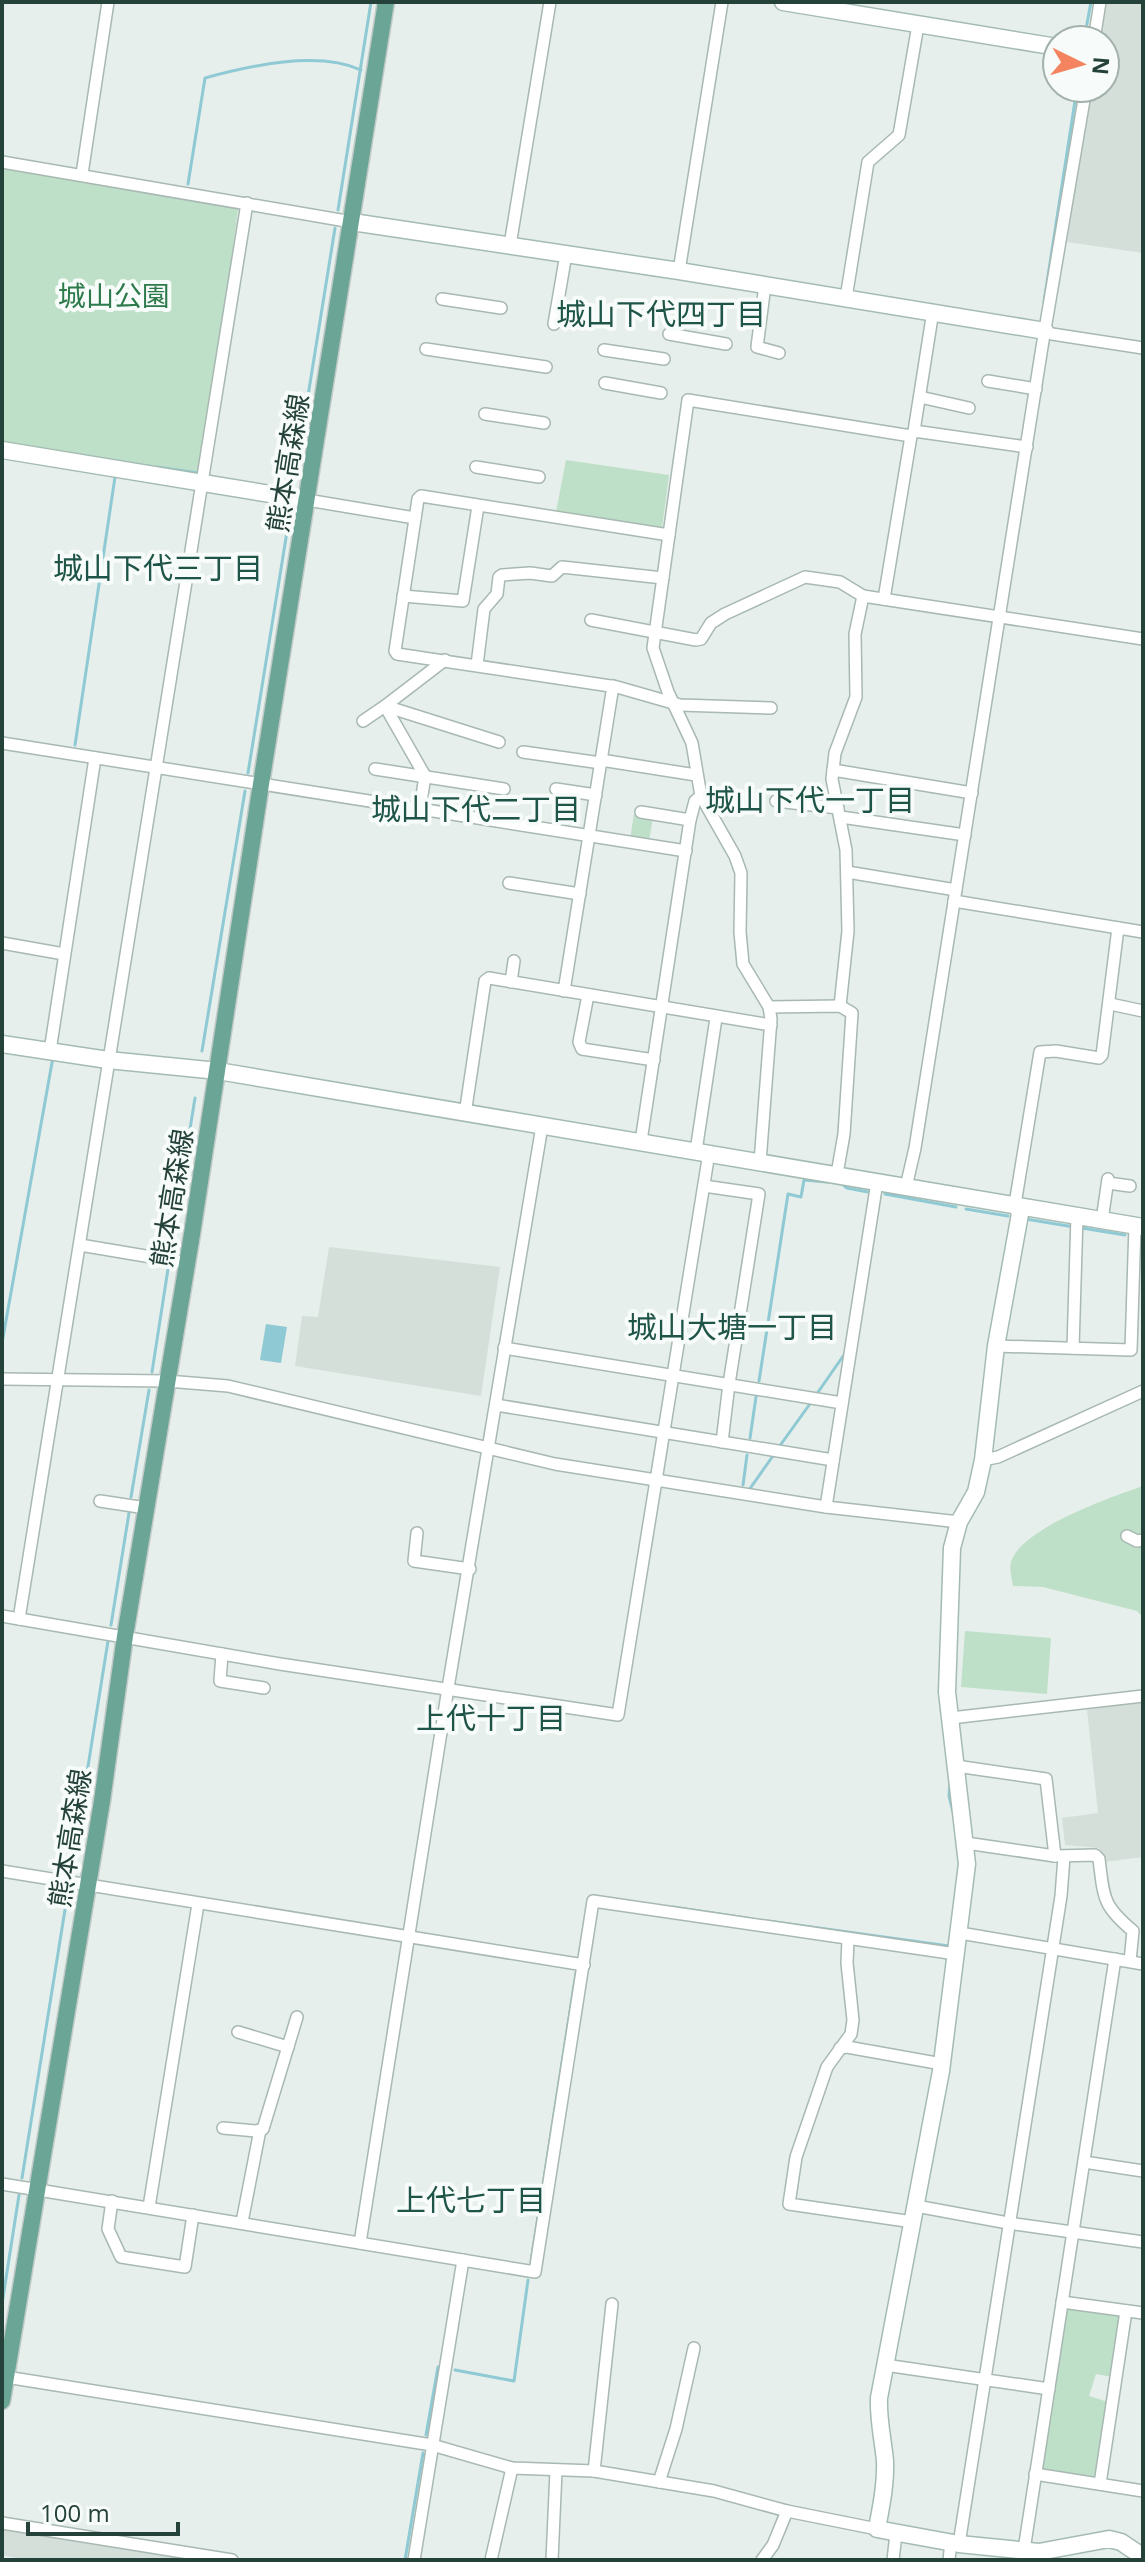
<svg xmlns="http://www.w3.org/2000/svg" width="1145" height="2562" font-family="'Open Sans','Noto Sans JP',sans-serif">
<style>
.built{fill:#d4dfda}
.green{fill:#bfe0c8}
.water{fill:#8ec9d4}
.lines{fill:none;stroke-linecap:round;stroke-linejoin:round}
.stream{stroke:#8ec9d4;stroke-width:3}
.street-casing{stroke:#a8b8b2;stroke-width:14}
.secondary-casing{stroke:#a4bbb3;stroke-width:19}
.primary-casing{stroke:#c2cac8;stroke-width:19}
.street{stroke:#fff;stroke-width:11}
.secondary{stroke:#fff;stroke-width:16}
.primary{stroke:#6aa596;stroke-width:16}
.labels{text-anchor:middle;dominant-baseline:central;stroke-width:8;stroke-linejoin:round;paint-order:stroke}
.park-label{font-size:28px;fill:#2d7a4b;stroke:#f7fbf9}
.street-label{font-size:28px;fill:#24423a;stroke:#f7fbf9}
.neighbourhood-label{font-size:30px;fill:#1f5548;stroke:#f7fbf9}
</style>
<rect width="100%" height="100%" fill="#e6efeb"/>
<g class="built">
<path d="M1105 2H1143V253L1067 242 1091 88H1105V40H1099Z"/>
<path d="M329 1247 500 1267 481 1396 295 1366 302 1316 318 1317Z"/>
<path d="M1143 1692V1857L1104 1862 1099 1848 1065 1845 1062 1818 1098 1813 1086 1700Z"/>
<path d="M2 2526 205 2560H25L2 2555Z"/>
</g>
<g class="green">
<path d="M2 165 239 202 202 482 2 450Z"/>
<path d="M566 460 669 475 662 528 556 512Z"/>
<path d="M634 814 653 817 649 841 630 839Z"/>
<path d="M1143 1486V1617L1137 1611 1043 1587 1013 1586C1012 1579 1009 1569 1011 1562 1020 1529 1111 1497 1143 1486Z"/>
<path d="M965 1631 1051 1638 1047 1694 961 1687Z"/>
<path d="M1069 2307 1121 2314 1112 2377 1096 2374 1089 2396 1108 2402 1096 2476 1093 2479 1043 2471 1040 2468 1065 2310Z"/>
</g>
<path class="water" d="M266 1324 287 1327 281 1363 260 1360Z"/>
<g class="lines">
<g class="stream">
<path d="M1084 40 1091 2"/>
<path d="M188 184 205 78C249 66 318 50 361 70"/>
<path d="M338 210 371 2"/>
<path d="M1044 302 1077 88"/>
<path d="M157 467 198 473 199 471"/>
<path d="M293 489 335 228"/>
<path d="M75 745 115 477"/>
<path d="M248 773 291 507"/>
<path d="M202 1051 245 791"/>
<path d="M842 1184 847 1188 868 1192"/>
<path d="M885 1194 956 1207"/>
<path d="M966 1209 1008 1216"/>
<path d="M1026 1219 1074 1227"/>
<path d="M1082 1228 1125 1235"/>
<path d="M170 1253 195 1098"/>
<path d="M2 1343 53 1057"/>
<path d="M152 1372 168 1269"/>
<path d="M759 1381 788 1194 801 1197 804 1180 827 1182"/>
<path d="M816 1395 846 1352"/>
<path d="M750 1438 756 1397"/>
<path d="M779 1447 812 1401"/>
<path d="M743 1485 747 1455"/>
<path d="M749 1490 775 1453"/>
<path d="M131 1497 149 1390"/>
<path d="M111 1625 129 1513"/>
<path d="M950 1784 949 1796 953 1812"/>
<path d="M71 1873 108 1641"/>
<path d="M673 1907 753 1919"/>
<path d="M768 1921 949 1946"/>
<path d="M22 2178 68 1891"/>
<path d="M531 2262 576 1973"/>
<path d="M2 2304 19 2195"/>
<path d="M455 2370 514 2381 528 2280"/>
<path d="M426 2435 438 2367"/>
<path d="M405 2560 423 2453"/>
</g>
<g class="street-casing">
<g id="street">
<path d="M1094 40 1100 2"/>
<path d="M2 162 352 222"/>
<path d="M82 174 108 2"/>
<path d="M510 245 550 2"/>
<path d="M679 271 722 2"/>
<path d="M765 285 757 347 779 353"/>
<path d="M846 298 868 162 899 135 918 25"/>
<path d="M442 299 501 308"/>
<path d="M554 324 566 254"/>
<path d="M1045 331 1052 334 1143 348"/>
<path d="M669 334 726 344"/>
<path d="M426 349 546 367"/>
<path d="M604 350 664 359"/>
<path d="M988 381 1036 389"/>
<path d="M605 383 661 393"/>
<path d="M920 397 969 408"/>
<path d="M485 414 544 423"/>
<path d="M914 431 1027 447"/>
<path d="M476 467 539 477"/>
<path d="M307 500 415 518"/>
<path d="M669 535 421 496 418 499 395 651 397 654 617 687 680 705 771 708"/>
<path d="M403 596 463 601 478 506"/>
<path d="M884 599 911 436 914 431 933 311"/>
<path d="M591 620 696 640 701 639 711 623 725 614 805 577 840 582 863 596 1143 639"/>
<path d="M477 665 484 609 497 594 499 577 502 575 530 573 552 576 562 567 663 578"/>
<path d="M363 721 385 706 499 742"/>
<path d="M2 743 686 851"/>
<path d="M523 752 601 763"/>
<path d="M601 760 696 775"/>
<path d="M375 769 504 789"/>
<path d="M833 770 972 793"/>
<path d="M556 789 596 795"/>
<path d="M776 801 838 808"/>
<path d="M420 808 425 776 385 706 445 660"/>
<path d="M641 812 690 820"/>
<path d="M841 817 965 835"/>
<path d="M847 872 956 890"/>
<path d="M509 883 580 894"/>
<path d="M954 901 1143 932"/>
<path d="M2 943 64 954"/>
<path d="M511 982 514 961"/>
<path d="M564 991 613 686"/>
<path d="M588 995 579 1042 582 1049 654 1060"/>
<path d="M1110 1004 1143 1011"/>
<path d="M840 1006 848 931 846 850 832 779 835 753 856 697 855 634 863 596"/>
<path d="M769 1007 840 1006 852 1013 844 1134 837 1174"/>
<path d="M50 1051 95 758"/>
<path d="M465 1114 485 981 489 978 771 1025"/>
<path d="M641 1141 690 820 695 801 701 796"/>
<path d="M696 1151 716 1018"/>
<path d="M760 1162 771 1019 769 1007 743 964 740 932 741 873 735 856 701 796 692 743 668 692 653 648 688 400 911 436"/>
<path d="M1108 1183 1130 1186"/>
<path d="M704 1186 759 1194 729 1384 722 1442"/>
<path d="M906 1187 915 1148 1042 347 1086 88"/>
<path d="M1017 1206 1016 1198 1040 1052 1056 1051 1099 1058 1102 1055 1118 928"/>
<path d="M1102 1220 1108 1179"/>
<path d="M80 1245 187 1263"/>
<path d="M996 1346 1131 1350 1135 1225"/>
<path d="M504 1348 842 1403"/>
<path d="M1073 1348 1077 1216"/>
<path d="M2 1379 167 1381 228 1386 555 1464 826 1507 959 1522"/>
<path d="M496 1405 833 1460"/>
<path d="M983 1460 998 1457 1143 1391"/>
<path d="M100 1501 146 1508"/>
<path d="M826 1507 877 1182"/>
<path d="M417 1533 414 1561 470 1569"/>
<path d="M1127 1536 1137 1541 1143 1540"/>
<path d="M2 1616 280 1664 618 1715 709 1153"/>
<path d="M19 1619 247 203"/>
<path d="M222 1654 220 1681 264 1688"/>
<path d="M951 1718 1143 1696"/>
<path d="M956 1766 1046 1779 1055 1856 1095 1855 1099 1859C1104 1898 1102 1905 1133 1931L1130 1961"/>
<path d="M966 1843 1055 1856"/>
<path d="M2 1871 584 1965"/>
<path d="M960 1933 1143 1964"/>
<path d="M848 1939 847 1963 853 2020 851 2034 827 2067 796 2157 789 2204 913 2222"/>
<path d="M238 2032 288 2047"/>
<path d="M840 2048 847 2047 942 2064"/>
<path d="M223 2128 257 2131 263 2129 297 2017"/>
<path d="M1084 2162 1143 2171"/>
<path d="M2 2184 535 2272 593 1901 956 1954"/>
<path d="M112 2201 108 2229 121 2257 185 2267 193 2215"/>
<path d="M916 2206 1008 2223 1143 2242"/>
<path d="M149 2207 198 1904"/>
<path d="M242 2222 260 2130"/>
<path d="M360 2243 448 1688 542 1126"/>
<path d="M1062 2302 1143 2313"/>
<path d="M885 2365 1049 2389"/>
<path d="M6 2377 432 2445 512 2468 594 2471 714 2491 787 2511 877 2529"/>
<path d="M594 2471 612 2304"/>
<path d="M1035 2474 1143 2491"/>
<path d="M659 2482 676 2429 694 2348"/>
<path d="M1100 2484 1126 2311"/>
<path d="M2 2523 232 2560"/>
<path d="M959 2544 1061 1896 1064 1857"/>
<path d="M1024 2550 1115 1959"/>
<path d="M414 2560 463 2260"/>
<path d="M491 2560 512 2468"/>
<path d="M552 2560 556 2471"/>
<path d="M762 2560 773 2545 787 2511"/>
<path d="M893 2560 896 2534"/>
<path d="M949 2560 951 2542"/>
</g>
</g>
<g class="secondary-casing">
<g id="secondary">
<path d="M783 2 1057 47"/>
<path d="M352 222 679 271 1045 331"/>
<path d="M2 450 307 500"/>
<path d="M2 1044 108 1060 218 1071 1143 1227"/>
<path d="M1017 1206 1020 1214 996 1346 983 1460 976 1492 959 1522 952 1548 947 1692 967 1864 941 2071 879 2398C878 2420 883 2439 885 2461 886 2484 881 2507 877 2529L959 2544 1039 2552 1109 2539 1121 2542 1136 2552"/>
</g>
</g>
<g class="primary-casing">
<path id="primary" d="M2 2401 102 1801 125 1636 192 1234 261 784 386 2"/>
</g>
<use href="#street" class="street"/>
<use href="#secondary" class="secondary"/>
<use href="#primary" class="primary"/>
</g>
<g class="labels">
<g class="park-label">
<text x="114" y="295">城山公園</text>
</g>
<g class="street-label">
<text transform="translate(287 463) rotate(-81)">熊本高森線</text>
<text transform="translate(171 1198) rotate(-81)">熊本高森線</text>
<text transform="translate(69 1838) rotate(-81)">熊本高森線</text>
</g>
<g class="neighbourhood-label">
<text x="661" y="313">城山下代四丁目</text>
<text x="158" y="567">城山下代三丁目</text>
<text x="810" y="799">城山下代一丁目</text>
<text x="476" y="808">城山下代二丁目</text>
<text x="732" y="1326">城山大塘一丁目</text>
<text x="491" y="1717">上代十丁目</text>
<text x="471" y="2199">上代七丁目</text>
</g>
</g>
<rect width="1145" height="2562" fill="none" stroke="#24423a" stroke-width="8"/>
<g transform="translate(1081 64) rotate(95)"><circle r="38" fill="#f7fbf9" stroke="#a3b1ad" stroke-width="2"/>
<path d="M0-6L14 30L0 20L-14 30Z" fill="#f4845f"/>
<text y="-12" font-size="22" font-weight="bold" text-anchor="middle" fill="#24423a">N</text>
</g>
<path d="M28 2522v12h150v-12" fill="none" stroke="#24423a" stroke-width="4"/>
<text x="40" y="2522" font-size="24" fill="#24423a" stroke="#f7fbf9" stroke-width="6" paint-order="stroke">100 m</text>
</svg>
